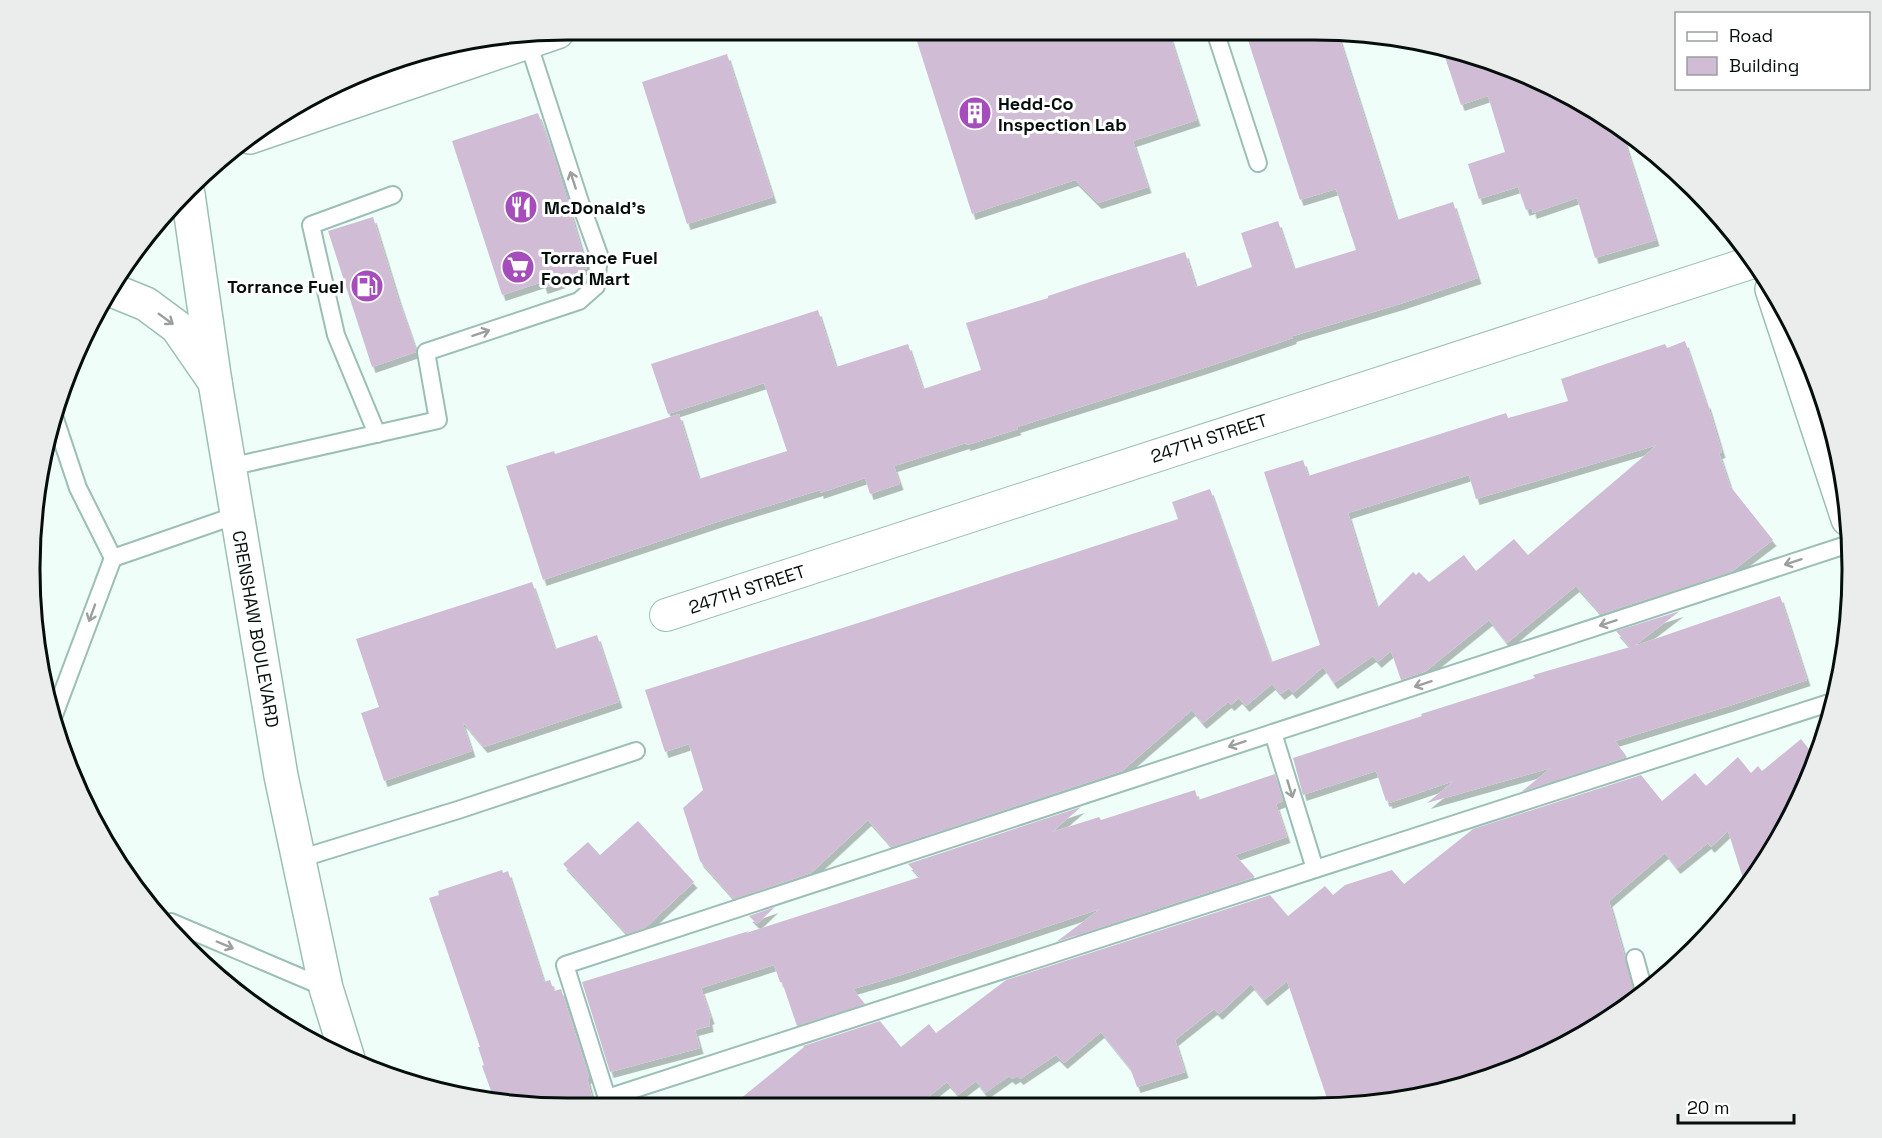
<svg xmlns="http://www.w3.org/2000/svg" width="1882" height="1138" font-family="'Space Grotesk',sans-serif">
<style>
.building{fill:#d0bdd5;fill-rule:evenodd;filter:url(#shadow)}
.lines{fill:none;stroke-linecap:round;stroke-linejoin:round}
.service-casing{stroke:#9cbfb5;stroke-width:20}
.minor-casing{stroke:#9cbfb5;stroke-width:34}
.tertiary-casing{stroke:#9cbfb5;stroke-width:36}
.secondary-casing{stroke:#9cbfb5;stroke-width:36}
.primary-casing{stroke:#9cbfb5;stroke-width:36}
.service{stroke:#fff;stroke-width:16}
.minor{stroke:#fff;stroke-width:32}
.tertiary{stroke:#fff;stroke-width:33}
.secondary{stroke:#fff;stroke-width:33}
.primary{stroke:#fff;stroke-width:33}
.oneway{stroke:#9b9f9e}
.labels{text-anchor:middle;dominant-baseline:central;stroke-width:6;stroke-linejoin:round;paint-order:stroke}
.poi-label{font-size:18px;font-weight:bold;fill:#040f0c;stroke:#fff;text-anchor:start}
.street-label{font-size:18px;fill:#040f0c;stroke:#fff}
.rim{fill:none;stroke:#040f0c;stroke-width:3}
</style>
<defs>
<filter id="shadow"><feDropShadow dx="3.5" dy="6" stdDeviation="0" flood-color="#0004"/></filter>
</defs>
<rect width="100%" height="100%" fill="#f0fefa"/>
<g class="building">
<path d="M914 32 1169 33 1197 120 1133 141 1148 187 1098 203 1075 180 972 214Z"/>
<path d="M1246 34H1338L1397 220 1453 202 1478 278 1400 304 1293 336V338L1204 368 1017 427 1018 429 967 445 966 443 894 466 900 484 870 494 865 478 820 493V490L723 520 543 580 506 466 554 451 555 454 679 414 699 479 787 451 764 383 668 414 651 364 818 310 836 367 908 344 923 389 981 370 966 323 1048 298V296L1093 281 1185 252 1196 287 1252 267 1241 233 1278 221 1294 269 1356 250 1336 189 1300 200Z"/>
<path d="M1443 51 1519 71 1621 130 1656 240 1595 258 1577 198 1533 213 1532 208 1526 210 1518 187 1479 199 1468 164 1505 152 1488 96 1461 105Z"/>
<path d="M727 54 773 197 687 224 642 82Z"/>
<path d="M538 113 557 165 587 268 573 272 575 278 544 288 542 282 502 295 452 141Z"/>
<path d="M373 217 398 298 416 350V352L372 367 328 231Z"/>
<path d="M1685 341 1706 403 1707 402 1722 452 1719 453 1730 486 1773 540 1731 572 1601 614 1576 586 1507 643 1489 620 1426 671 1401 680 1391 651 1378 662 1373 656 1334 683 1323 667 1293 693 1289 688 1281 694 1272 684 1246 706 1239 698 1231 705 1228 702 1203 723 1192 710 1122 771 892 847 868 820 811 873 734 899 700 861 683 808 703 790 689 744 665 752 645 690 874 618 1178 519 1172 502 1210 489 1271 662 1320 645 1264 472 1303 460 1308 476 1506 413 1508 418 1568 401 1561 379 1665 344 1667 348ZM1657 445 1528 555 1514 539 1476 571 1464 555 1429 582 1419 572 1416 575 1413 572 1377 608 1348 513 1469 475 1476 499Z"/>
<path d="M532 582 555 649 597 635 619 702 484 747 462 721 472 751 384 781 361 713 379 707 356 639Z"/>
<path d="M1780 596 1807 680 1732 705 1615 741 1627 757 1521 792 1551 768 1427 803 1454 781 1389 803 1388 800 1386 801 1376 771 1303 795 1293 758 1422 716 1421 714 1535 678 1533 675 1630 647 1616 631 1680 611 1634 646Z"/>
<path d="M1801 739 1815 757 1797 807 1746 888 1728 831 1711 847 1708 843 1677 868 1665 853 1609 901 1636 997 1582 1036 1453 1090 1349 1107H1330L1287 981 1264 1000 1251 984 1219 1014 1214 1009 1175 1040 1185 1072 1137 1087 1130 1068 1101 1032 1064 1063 1056 1055 1020 1079 1017 1076 1012 1079 1009 1076 985 1093 976 1081 958 1095 947 1082 918 1105 734 1104 804 1047 803 1046 880 1021 901 1047 929 1024 936 1033 1006 980 1270 895 1288 916 1325 886 1333 895 1345 885 1392 870 1404 884 1473 829 1641 775 1662 801 1695 773 1706 786 1738 757 1751 773 1758 766 1762 771Z"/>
<path d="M1275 774 1283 801 1276 804 1287 837 1235 855 1255 877 1056 942 1100 909 904 974 853 989 865 1004 797 1026 782 982H780L774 965 701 988 711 1018 709 1019 710 1026 695 1030 700 1048 610 1072 582 982 749 931 746 933 920 877 908 864 1081 807 1052 832 1099 817 1101 820 1195 790 1198 800Z"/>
<path d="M638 821 694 882 645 928 627 934 563 864 588 842 600 855Z"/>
<path d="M502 870 503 873 508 871 544 982 550 980 554 991 561 989 589 1077 587 1078 594 1104 495 1102 482 1066 484 1065 478 1047H480L429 898 439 895 438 891Z"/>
<path d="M775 907 757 924 749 916Z"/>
</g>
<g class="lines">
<g class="service-casing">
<g id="service">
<path d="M1216 34 1258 163"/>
<path d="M377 434 336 335 311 225 393 195"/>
<path d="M229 467 438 420 426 352 579 301 596 286 599 255 581 205 528 42"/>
<path d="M113 558 237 515"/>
<path d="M1835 701 607 1098 565 965 1849 544"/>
<path d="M54 715 113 558 78 488 55 419"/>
<path d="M1273 733 1315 869"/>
<path d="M299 859 458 810 636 751"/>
<path d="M171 922 326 988"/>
<path d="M1635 958 1644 991"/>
</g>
</g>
<g class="minor-casing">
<path id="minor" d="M666 615 1753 262"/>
</g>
<g class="tertiary-casing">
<g id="tertiary">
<path d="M250 137 557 32"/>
<path d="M1772 289 1848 519"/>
</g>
</g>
<g class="secondary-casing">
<path id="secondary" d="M114 291 146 304 177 327 215 382"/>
</g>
<g class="primary-casing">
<path id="primary" d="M188 194 215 382 281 776 326 988 348 1059"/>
</g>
<use href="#service" class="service"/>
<use href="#minor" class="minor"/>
<use href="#tertiary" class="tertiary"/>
<use href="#secondary" class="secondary"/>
<use href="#primary" class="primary"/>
</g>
<defs><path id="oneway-shaft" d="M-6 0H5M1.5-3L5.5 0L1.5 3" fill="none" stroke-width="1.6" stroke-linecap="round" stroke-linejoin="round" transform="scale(1.5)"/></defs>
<g class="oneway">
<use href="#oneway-shaft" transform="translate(573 180) rotate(-108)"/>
<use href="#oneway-shaft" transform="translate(166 319) rotate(36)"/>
<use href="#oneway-shaft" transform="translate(481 333) rotate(-18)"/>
<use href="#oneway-shaft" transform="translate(1793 562) rotate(162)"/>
<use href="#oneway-shaft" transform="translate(92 613) rotate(110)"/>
<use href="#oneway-shaft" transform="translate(1608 623) rotate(162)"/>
<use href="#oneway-shaft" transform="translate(1423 684) rotate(162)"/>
<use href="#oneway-shaft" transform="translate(1237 744) rotate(162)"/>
<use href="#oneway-shaft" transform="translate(1290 789) rotate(73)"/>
<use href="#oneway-shaft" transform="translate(225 945) rotate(23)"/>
</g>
<defs>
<g id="building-disc" transform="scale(1.725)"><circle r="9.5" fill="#a54ebb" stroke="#fff"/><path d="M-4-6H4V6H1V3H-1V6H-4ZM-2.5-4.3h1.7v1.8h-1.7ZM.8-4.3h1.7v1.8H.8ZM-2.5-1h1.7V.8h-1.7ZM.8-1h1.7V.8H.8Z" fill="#fff"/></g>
<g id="restaurant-disc" transform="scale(1.725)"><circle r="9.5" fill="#a54ebb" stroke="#fff"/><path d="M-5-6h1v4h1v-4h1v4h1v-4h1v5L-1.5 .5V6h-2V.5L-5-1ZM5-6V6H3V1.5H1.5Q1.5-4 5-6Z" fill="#fff"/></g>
<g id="supermarket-disc" transform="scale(1.725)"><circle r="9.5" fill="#a54ebb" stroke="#fff"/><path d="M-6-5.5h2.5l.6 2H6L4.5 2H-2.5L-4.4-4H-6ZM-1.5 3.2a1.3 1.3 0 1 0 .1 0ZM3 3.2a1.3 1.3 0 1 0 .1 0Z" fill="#fff"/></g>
<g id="fuel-disc" transform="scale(1.725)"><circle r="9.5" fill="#a54ebb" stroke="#fff"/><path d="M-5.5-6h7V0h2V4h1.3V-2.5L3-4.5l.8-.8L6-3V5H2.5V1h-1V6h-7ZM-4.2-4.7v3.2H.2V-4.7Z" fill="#fff"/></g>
</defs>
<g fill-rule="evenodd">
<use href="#building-disc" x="975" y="113"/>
<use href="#restaurant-disc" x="521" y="207"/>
<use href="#supermarket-disc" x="518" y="267"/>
<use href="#fuel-disc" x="367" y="286"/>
</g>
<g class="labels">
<g class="poi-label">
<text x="998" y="103">Hedd-Co<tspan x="998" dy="21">Inspection Lab</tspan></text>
<text x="544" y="207">McDonald's</text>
<text x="541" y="257">Torrance Fuel<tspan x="541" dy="21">Food Mart</tspan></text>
<text x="344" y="286" text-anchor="end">Torrance Fuel</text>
</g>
<g class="street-label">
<text transform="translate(1209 438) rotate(-18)">247TH STREET</text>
<text transform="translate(747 589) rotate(-18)">247TH STREET</text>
<text transform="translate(256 629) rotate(80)">CRENSHAW BOULEVARD</text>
</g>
</g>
<path d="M0 0H1882V1138H0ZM568 40H1314A528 528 0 0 1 1842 568V570A528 528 0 0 1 1314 1098H568A528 528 0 0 1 40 570V568A528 528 0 0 1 568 40Z" fill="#ebecec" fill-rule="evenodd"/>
<path class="rim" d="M568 40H1314A528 528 0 0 1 1842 568V570A528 528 0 0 1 1314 1098H568A528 528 0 0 1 40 570V568A528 528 0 0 1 568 40Z"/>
<rect x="1675" y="12" width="195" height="78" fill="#ffffff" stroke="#9b9f9e" stroke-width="1.5"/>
<rect x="1687" y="32" width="30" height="9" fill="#ffffff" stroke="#9b9f9e" stroke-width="1.5"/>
<text x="1729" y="42" font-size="18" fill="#040f0c">Road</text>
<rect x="1687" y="57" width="30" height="18" fill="#d0bdd5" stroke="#9b9f9e" stroke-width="1.5"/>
<text x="1729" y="72" font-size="18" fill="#040f0c">Building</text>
<path d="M1678 1114v9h116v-9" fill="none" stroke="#040f0c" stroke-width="3"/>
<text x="1687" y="1114" font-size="18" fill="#040f0c" stroke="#ffffff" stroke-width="4.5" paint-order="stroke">20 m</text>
</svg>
